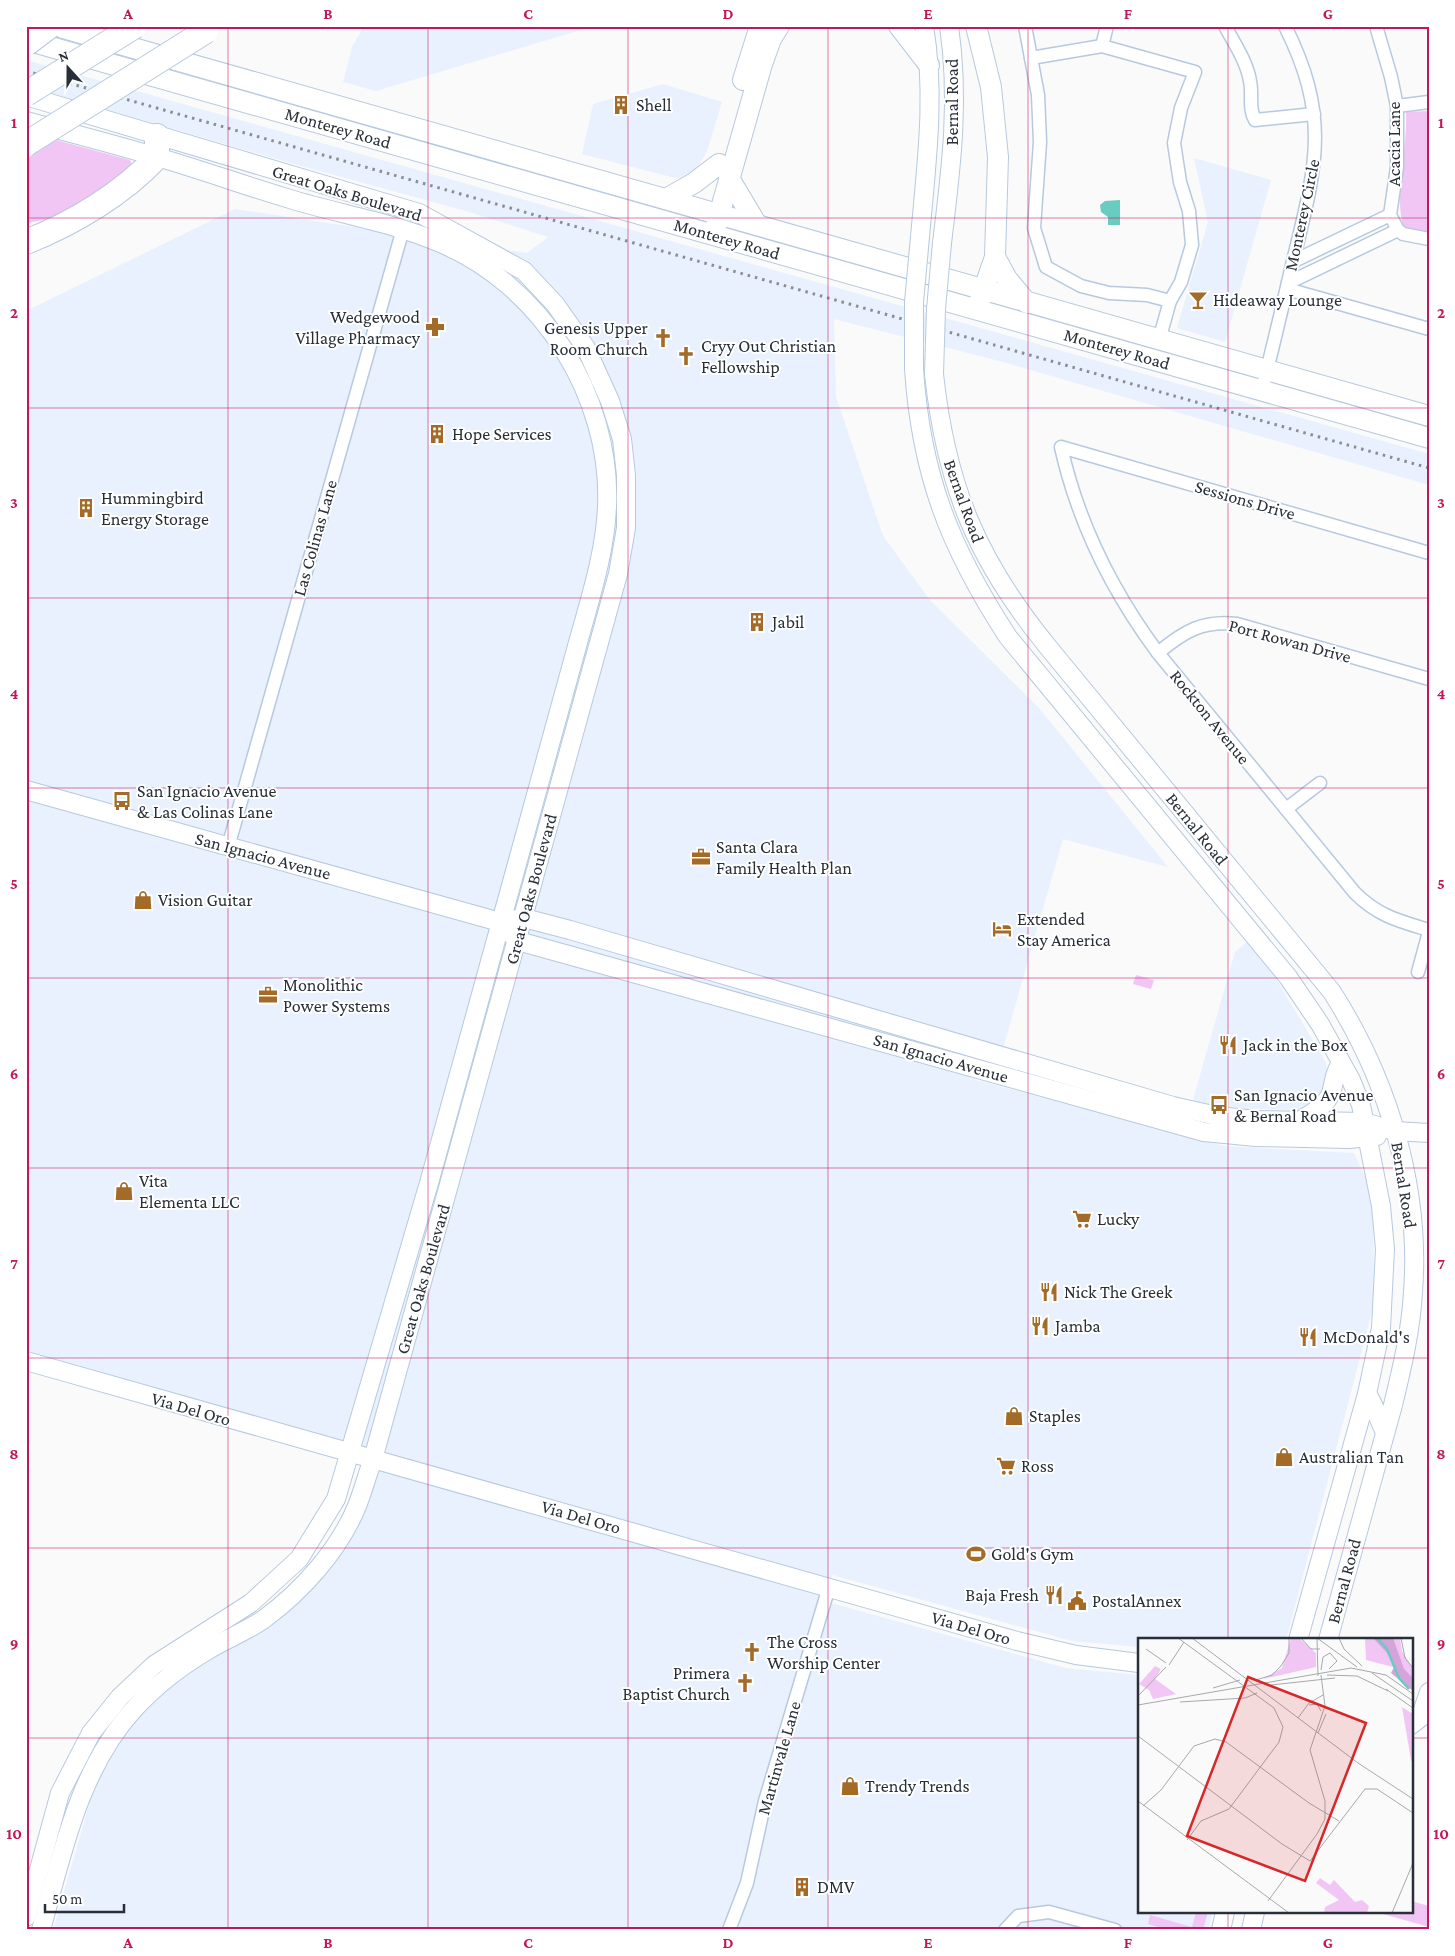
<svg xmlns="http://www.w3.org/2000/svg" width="1455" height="1956" font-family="'Crimson Pro',serif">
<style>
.built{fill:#e8f1fd}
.green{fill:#f1c6f5}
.water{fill:#68cdc0}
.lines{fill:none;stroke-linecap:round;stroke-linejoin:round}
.street-casing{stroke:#b7c9df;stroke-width:15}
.secondary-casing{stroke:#b7c9df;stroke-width:20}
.primary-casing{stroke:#b7c9df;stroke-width:22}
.highway-casing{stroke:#b7c9df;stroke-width:26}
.street{stroke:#fff;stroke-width:12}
.secondary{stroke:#fff;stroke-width:18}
.primary{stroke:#fff;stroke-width:20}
.highway{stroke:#fff;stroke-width:24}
.rail{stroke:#8a8e93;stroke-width:3;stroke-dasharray:2.5 5;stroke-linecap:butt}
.secondary-bridge-casing{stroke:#b7c9df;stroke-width:20;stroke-linecap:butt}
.highway-bridge-casing{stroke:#b7c9df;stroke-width:26;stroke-linecap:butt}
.secondary-bridge{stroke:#fff;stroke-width:18}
.highway-bridge{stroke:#fff;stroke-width:24}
.grid{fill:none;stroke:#c2185b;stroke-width:1;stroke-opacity:0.55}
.labels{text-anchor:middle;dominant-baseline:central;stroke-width:4;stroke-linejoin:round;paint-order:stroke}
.street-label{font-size:18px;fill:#282f38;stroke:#fff}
.poi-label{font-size:18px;fill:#282f38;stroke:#fff;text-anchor:start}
.inset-river{fill:none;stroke:#68cdc0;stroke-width:2.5}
.inset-road{fill:none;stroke:#a6a9ac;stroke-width:1}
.view{fill:#d62828;fill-opacity:0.15;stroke:#d62828;stroke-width:2.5}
.inset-edge{fill:none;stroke:#282f38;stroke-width:2.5}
.neatline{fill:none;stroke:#c2185b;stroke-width:2}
.grid-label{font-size:16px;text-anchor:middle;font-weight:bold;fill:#c2185b}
</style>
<rect width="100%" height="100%" fill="#fafafa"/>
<g class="built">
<path d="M364 26H594L376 91 343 82 352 47Z"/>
<path d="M26 60 1429 454V485L1003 362 834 319 836 397 883 536 930 600 1039 708 1168 867 1063 839 1004 1045 969 1078 1225 1146 1354 1153 1373 1194 1374 1304 1286 1640H1139V1647L1072 1641 832 1575 831 1603 1066 1668 1139 1675V1912H1213L1208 1930H53L93 1791 131 1717 191 1670 279 1618 379 1468 26 1353V311L235 209 527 253 548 237 466 211 294 164 26 86Z"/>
<path d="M663 84 722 102 707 151 697 168 680 178 671 177 582 154 593 104Z"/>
<path d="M1194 158 1271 180 1225 342 1177 328 1208 222Z"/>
<path d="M1247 942 1272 972 1325 1061 1332 1088 1303 1110 1221 1108 1193 1100 1235 952Z"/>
</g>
<g class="green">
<path d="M1429 111V234L1404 228C1393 194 1408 148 1406 112Z"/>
<path d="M56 140 130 160 133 167C110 183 75 211 49 219 41 222 34 220 26 224V159Z"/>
<path d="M1136 975 1154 980 1151 989 1133 984Z"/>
<path d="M1411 1901 1429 1906V1927L1376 1912H1411Z"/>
<path d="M1196 1912H1208L1203 1930H1168L1148 1924 1150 1915 1192 1927Z"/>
</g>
<path class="water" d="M1120 200V225H1108V217L1101 212 1100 205 1105 201Z"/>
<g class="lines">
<g class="street-casing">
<g id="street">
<path d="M1025 26 1038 95 1040 142 1034 228 1046 267 1081 286 1109 293 1147 295 1170 301"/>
<path d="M1225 26C1234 43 1247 62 1250 81 1253 95 1248 108 1255 120L1314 114"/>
<path d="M1376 26 1391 77 1397 106V167L1390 215 1398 230 1403 234 1429 239"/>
<path d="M1102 46 1107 26"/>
<path d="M1031 58 1102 46 1195 72 1181 108 1174 143 1180 182 1189 211 1192 245 1181 282 1170 301 1159 340"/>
<path d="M1397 106 1429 102"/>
<path d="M1294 261 1390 215"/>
<path d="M1288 283 1398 230"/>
<path d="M1287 289 1429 329"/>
<path d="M1262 390C1273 347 1283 304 1293 261 1316 167 1331 118 1285 26"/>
<path d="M1429 553 1061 447C1078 523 1112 591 1158 653L1355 893C1378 916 1399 921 1429 930"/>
<path d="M1158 653C1184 631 1203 620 1237 624L1429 679"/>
<path d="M1286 809 1320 783"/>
<path d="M228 847 403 229"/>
<path d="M1418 972 1429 932"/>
<path d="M729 1930 747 1883 765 1801 829 1587"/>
<path d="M1005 1930 1018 1916 1049 1912 1115 1930"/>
</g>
</g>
<g class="secondary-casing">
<g id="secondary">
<path d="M26 96 419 213 524 271 555 304 586 348 610 401 622 439 626 475V528L618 574 373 1459C367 1475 363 1491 357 1506 339 1550 302 1591 264 1619 247 1631 226 1639 208 1650 181 1666 156 1685 134 1709 79 1769 62 1854 41 1930"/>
<path d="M26 121C70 133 114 144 157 157 202 170 246 186 290 199 339 214 391 222 438 242 541 284 612 396 607 507 605 552 591 596 579 639L429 1183 336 1499 299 1559 251 1603 154 1665 120 1697 91 1733 60 1793 26 1917"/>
<path d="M920 237C926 167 936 96 924 26"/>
<path d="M942 243C951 169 960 101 949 26"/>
<path d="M914 369C921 475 950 548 1008 637L1288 977 1320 1024 1351 1080 1361 1105 1381 1206 1385 1249 1381 1328 1367 1394 1298 1640"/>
<path d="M934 374C946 486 977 560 1048 647L1332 992C1388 1080 1421 1187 1413 1292 1411 1330 1402 1368 1393 1405L1328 1640"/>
<path d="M26 790 500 922 524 918 570 930 1173 1106 1217 1116 1257 1120 1364 1122 1395 1131 1429 1133"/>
<path d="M511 934 518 941 1204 1132 1256 1137 1349 1139 1377 1136"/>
<path d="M1301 1120C1312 1113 1326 1106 1331 1093 1335 1081 1333 1075 1341 1063"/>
<path d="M26 1361 1017 1641 1076 1655 1139 1663"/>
<path d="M1367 1394C1375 1405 1378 1419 1385 1432"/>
<path d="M1411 1725 1420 1718 1429 1692"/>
<path d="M1221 1930 1225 1912"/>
<path d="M1251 1930 1255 1912"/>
</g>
</g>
<g class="primary-casing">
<g id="primary">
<path d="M56 26 1429 416"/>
<path d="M899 26 929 65"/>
<path d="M976 26 991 87 998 157 995 257 979 303"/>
<path d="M26 40 1429 438"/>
<path d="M743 80 760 26"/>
<path d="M729 178 757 225"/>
<path d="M666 199 694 183 719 164"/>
<path d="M716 226 762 64 771 39 779 26"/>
<path d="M995 257 1007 279 1027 303"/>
</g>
</g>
<g class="highway-casing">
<path id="highway" d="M26 242C74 223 122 194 157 157V136"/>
</g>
<use href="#street" class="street"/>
<use href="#secondary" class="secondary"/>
<use href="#primary" class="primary"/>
<use href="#highway" class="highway"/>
<path class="rail" d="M26 71 1429 468"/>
<g class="secondary-bridge-casing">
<g id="secondary-bridge">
<path d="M914 369V302L920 237"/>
<path d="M934 374 936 309 942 243"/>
</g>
</g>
<g class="highway-bridge-casing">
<g id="highway-bridge">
<path d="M26 44 50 26"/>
<path d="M26 94 135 26"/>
<path d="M26 144 206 31"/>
</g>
</g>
<use href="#secondary-bridge" class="secondary-bridge"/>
<use href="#highway-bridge" class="highway-bridge"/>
</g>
<path class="grid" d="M228 26V1930M428 26V1930M628 26V1930M828 26V1930M1028 26V1930M1228 26V1640M26 218H1429M26 408H1429M26 598H1429M26 788H1429M26 978H1429M26 1168H1429M26 1358H1429M26 1548H1429M26 1738H1139M1411 1738H1429M1228 1912V1930"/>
<defs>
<g id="building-bare" transform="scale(1.5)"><path d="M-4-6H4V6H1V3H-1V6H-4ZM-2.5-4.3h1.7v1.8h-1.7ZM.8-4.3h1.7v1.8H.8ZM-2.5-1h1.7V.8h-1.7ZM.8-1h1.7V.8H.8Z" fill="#a36b27" stroke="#fff" stroke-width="2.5" paint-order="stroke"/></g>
<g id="bar-bare" transform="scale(1.5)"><path d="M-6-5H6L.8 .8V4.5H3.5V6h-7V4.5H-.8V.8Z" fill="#a36b27" stroke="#fff" stroke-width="2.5" paint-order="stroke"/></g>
<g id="pharmacy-bare" transform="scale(1.5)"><path d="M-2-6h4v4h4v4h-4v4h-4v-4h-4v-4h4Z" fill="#a36b27" stroke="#fff" stroke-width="2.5" paint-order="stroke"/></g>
<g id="church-bare" transform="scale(1.5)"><path d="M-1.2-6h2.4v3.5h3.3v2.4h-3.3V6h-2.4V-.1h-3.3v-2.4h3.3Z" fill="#a36b27" stroke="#fff" stroke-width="2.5" paint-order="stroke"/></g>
<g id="bus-bare" transform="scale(1.5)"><path d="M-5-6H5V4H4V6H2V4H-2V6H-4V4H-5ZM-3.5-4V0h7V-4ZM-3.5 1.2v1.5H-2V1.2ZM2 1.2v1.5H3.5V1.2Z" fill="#a36b27" stroke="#fff" stroke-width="2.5" paint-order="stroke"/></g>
<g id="office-bare" transform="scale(1.5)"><path d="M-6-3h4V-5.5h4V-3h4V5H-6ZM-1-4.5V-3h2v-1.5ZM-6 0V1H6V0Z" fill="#a36b27" stroke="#fff" stroke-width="2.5" paint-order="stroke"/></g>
<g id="shop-bare" transform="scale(1.5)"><path d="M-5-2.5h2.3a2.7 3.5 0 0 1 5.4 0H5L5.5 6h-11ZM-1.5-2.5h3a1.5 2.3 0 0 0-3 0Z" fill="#a36b27" stroke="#fff" stroke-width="2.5" paint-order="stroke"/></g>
<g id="hotel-bare" transform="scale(1.5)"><path d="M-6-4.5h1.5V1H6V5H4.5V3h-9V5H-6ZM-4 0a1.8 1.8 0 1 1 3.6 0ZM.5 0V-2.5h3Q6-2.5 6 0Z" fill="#a36b27" stroke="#fff" stroke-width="2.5" paint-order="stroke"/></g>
<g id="restaurant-bare" transform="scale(1.5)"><path d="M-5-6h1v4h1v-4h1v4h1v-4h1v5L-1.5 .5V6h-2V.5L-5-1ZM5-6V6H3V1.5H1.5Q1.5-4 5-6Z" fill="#a36b27" stroke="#fff" stroke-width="2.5" paint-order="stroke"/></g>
<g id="supermarket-bare" transform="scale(1.5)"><path d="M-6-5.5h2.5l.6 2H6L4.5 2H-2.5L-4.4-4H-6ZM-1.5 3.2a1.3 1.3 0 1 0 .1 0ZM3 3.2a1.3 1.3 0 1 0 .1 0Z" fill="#a36b27" stroke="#fff" stroke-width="2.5" paint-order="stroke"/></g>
<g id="stadium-bare" transform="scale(1.5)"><path d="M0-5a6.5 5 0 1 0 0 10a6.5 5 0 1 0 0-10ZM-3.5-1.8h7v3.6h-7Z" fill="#a36b27" stroke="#fff" stroke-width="2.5" paint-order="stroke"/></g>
<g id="civic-bare" transform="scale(1.5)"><path d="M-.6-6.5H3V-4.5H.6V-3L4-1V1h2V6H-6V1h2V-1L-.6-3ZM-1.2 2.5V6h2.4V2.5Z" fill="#a36b27" stroke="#fff" stroke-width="2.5" paint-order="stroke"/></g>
</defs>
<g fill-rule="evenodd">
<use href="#building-bare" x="621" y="105"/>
<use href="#bar-bare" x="1198" y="300"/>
<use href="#pharmacy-bare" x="435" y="327"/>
<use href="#church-bare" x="663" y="338"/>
<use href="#church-bare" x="686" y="356"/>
<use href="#building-bare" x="437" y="434"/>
<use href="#building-bare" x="86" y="508"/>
<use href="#building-bare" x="757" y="622"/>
<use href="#bus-bare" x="122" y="801"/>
<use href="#office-bare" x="701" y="857"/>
<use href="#shop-bare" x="143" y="900"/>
<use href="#hotel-bare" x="1002" y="929"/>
<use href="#office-bare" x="268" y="995"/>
<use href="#restaurant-bare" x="1228" y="1045"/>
<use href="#bus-bare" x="1219" y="1105"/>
<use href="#shop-bare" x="124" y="1191"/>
<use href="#supermarket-bare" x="1082" y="1219"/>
<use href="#restaurant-bare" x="1049" y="1292"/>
<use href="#restaurant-bare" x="1040" y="1326"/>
<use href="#restaurant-bare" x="1308" y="1337"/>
<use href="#shop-bare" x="1014" y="1416"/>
<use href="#shop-bare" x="1284" y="1457"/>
<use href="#supermarket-bare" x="1006" y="1466"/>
<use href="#stadium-bare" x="976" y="1554"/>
<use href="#restaurant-bare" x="1054" y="1595"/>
<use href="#civic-bare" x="1077" y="1601"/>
<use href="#church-bare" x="752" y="1652"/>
<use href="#church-bare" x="745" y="1683"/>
<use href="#shop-bare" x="850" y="1786"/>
<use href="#building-bare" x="802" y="1887"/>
</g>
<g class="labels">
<g class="street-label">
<text transform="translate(952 102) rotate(-90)">Bernal Road</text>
<text transform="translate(338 128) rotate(16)">Monterey Road</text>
<text transform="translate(1394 144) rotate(-90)">Acacia Lane</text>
<text transform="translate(347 193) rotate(17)">Great Oaks Boulevard</text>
<text transform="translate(1302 215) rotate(-78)">Monterey Circle</text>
<text transform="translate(727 239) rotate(16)">Monterey Road</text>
<text transform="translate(1117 349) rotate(16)">Monterey Road</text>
<text transform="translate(1245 500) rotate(16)">Sessions Drive</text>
<text transform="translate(964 501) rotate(70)">Bernal Road</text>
<text transform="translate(315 538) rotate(-74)">Las Colinas Lane</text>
<text transform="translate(1290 641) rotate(15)">Port Rowan Drive</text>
<text transform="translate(1210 717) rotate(51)">Rockton Avenue</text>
<text transform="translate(1197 829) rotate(51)">Bernal Road</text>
<text transform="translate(263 856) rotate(15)">San Ignacio Avenue</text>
<text transform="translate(531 889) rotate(-75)">Great Oaks Boulevard</text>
<text transform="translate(941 1058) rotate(16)">San Ignacio Avenue</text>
<text transform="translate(1404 1185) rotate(81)">Bernal Road</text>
<text transform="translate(423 1279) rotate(-74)">Great Oaks Boulevard</text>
<text transform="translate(191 1409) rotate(16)">Via Del Oro</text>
<text transform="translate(581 1517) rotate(16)">Via Del Oro</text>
<text transform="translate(1344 1581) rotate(-75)">Bernal Road</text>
<text transform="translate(971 1628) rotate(16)">Via Del Oro</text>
<text transform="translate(779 1758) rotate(-74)">Martinvale Lane</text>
</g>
<g class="poi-label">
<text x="636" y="105">Shell</text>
<text x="1213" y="300">Hideaway Lounge</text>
<text x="420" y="317" text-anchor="end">Wedgewood<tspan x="420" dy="21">Village Pharmacy</tspan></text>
<text x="648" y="328" text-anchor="end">Genesis Upper<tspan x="648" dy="21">Room Church</tspan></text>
<text x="701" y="346">Cryy Out Christian<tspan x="701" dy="21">Fellowship</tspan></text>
<text x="452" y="434">Hope Services</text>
<text x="101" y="498">Hummingbird<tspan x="101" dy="21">Energy Storage</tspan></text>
<text x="772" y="622">Jabil</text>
<text x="137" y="791">San Ignacio Avenue<tspan x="137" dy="21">&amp; Las Colinas Lane</tspan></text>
<text x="716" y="847">Santa Clara<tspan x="716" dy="21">Family Health Plan</tspan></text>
<text x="158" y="900">Vision Guitar</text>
<text x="1017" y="919">Extended<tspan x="1017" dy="21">Stay America</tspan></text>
<text x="283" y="985">Monolithic<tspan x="283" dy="21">Power Systems</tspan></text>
<text x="1243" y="1045">Jack in the Box</text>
<text x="1234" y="1095">San Ignacio Avenue<tspan x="1234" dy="21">&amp; Bernal Road</tspan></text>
<text x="139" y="1181">Vita<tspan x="139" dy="21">Elementa LLC</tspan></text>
<text x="1097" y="1219">Lucky</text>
<text x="1064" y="1292">Nick The Greek</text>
<text x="1055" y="1326">Jamba</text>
<text x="1323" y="1337">McDonald's</text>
<text x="1029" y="1416">Staples</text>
<text x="1299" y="1457">Australian Tan</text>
<text x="1021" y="1466">Ross</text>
<text x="991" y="1554">Gold's Gym</text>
<text x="1039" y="1595" text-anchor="end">Baja Fresh</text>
<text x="1092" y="1601">PostalAnnex</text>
<text x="767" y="1642">The Cross<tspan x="767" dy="21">Worship Center</tspan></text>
<text x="730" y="1673" text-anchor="end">Primera<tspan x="730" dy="21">Baptist Church</tspan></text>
<text x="865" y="1786">Trendy Trends</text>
<text x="817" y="1887">DMV</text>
</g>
</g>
<g transform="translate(1138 1638)">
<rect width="275" height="275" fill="#fafafa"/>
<path d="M153 0H161L178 15V29L125 41 144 30ZM227 0H262L264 13 275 31V42L259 30 228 22ZM17 28 23 31 17 41 38 56 15 61 11 52 1 46ZM264 69 275 76V126L273 122ZM182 240 192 247 196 242 217 264 224 262 231 268 229 275H186L187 269 201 262 178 245Z" fill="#f1c6f5"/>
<path d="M227 0H255L266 31 275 40V53L253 35 256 29 249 15 236 1Z" fill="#d6a3db"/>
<path class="inset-river" d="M239 0 249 11 261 40 271 51"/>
<path class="inset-road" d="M40 0 136 70 145 89 141 104 91 171 63 183 49 202M54 0 220 125 275 161M163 0 173 11H182M179 0 180 38M179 0 219 29M201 0 206 11 224 28M263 0 267 20 275 30M8 11 28 25M31 27 46 4M183 32 185 19 192 15 199 23 191 31M234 35 275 63M189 37 219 38 250 53M118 42 134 37 143 28 151 15V0M133 47 197 40M75 50 102 42M248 51 275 70M0 58 28 29M42 64 107 60 119 55M0 67 213 30 248 37 275 56M171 67 179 66 183 73M160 80 171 65 185 57M180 95 188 76M0 98 144 206 172 223M0 163 151 275M5 168 23 152 56 108 77 101 88 104 171 165 201 183M172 223 227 151H239L275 175M130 263 179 196 187 181V163L172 112 187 68 183 37M254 275 275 225"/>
<path class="view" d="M110 39 228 85 167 243 49 198Z"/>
<rect width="275" height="275" class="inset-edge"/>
</g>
<rect width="1455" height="1956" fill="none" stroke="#ffffff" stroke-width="55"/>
<g transform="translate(68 68) rotate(339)" stroke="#ffffff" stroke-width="4" paint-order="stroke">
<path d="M0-4L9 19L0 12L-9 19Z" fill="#282f38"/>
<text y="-8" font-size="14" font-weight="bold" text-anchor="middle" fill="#282f38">N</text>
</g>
<path d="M45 1904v8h79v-8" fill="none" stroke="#282f38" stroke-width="2.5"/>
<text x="52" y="1904" font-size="15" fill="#282f38" stroke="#ffffff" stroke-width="4" paint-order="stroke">50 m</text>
<rect x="28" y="28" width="1400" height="1900" class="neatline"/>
<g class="grid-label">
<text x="128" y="19">A</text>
<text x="328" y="19">B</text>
<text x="528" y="19">C</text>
<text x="728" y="19">D</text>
<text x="928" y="19">E</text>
<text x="1128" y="19">F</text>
<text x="1328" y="19">G</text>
<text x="14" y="128">1</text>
<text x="1441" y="128">1</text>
<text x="14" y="318">2</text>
<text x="1441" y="318">2</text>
<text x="14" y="508">3</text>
<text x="1441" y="508">3</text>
<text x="14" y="699">4</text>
<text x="1441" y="699">4</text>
<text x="14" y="889">5</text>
<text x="1441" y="889">5</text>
<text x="14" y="1079">6</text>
<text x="1441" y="1079">6</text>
<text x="14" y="1269">7</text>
<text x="1441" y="1269">7</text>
<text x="14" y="1459">8</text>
<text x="1441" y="1459">8</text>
<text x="14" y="1649">9</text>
<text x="1441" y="1649">9</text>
<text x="14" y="1839">10</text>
<text x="1441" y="1839">10</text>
<text x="128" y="1948">A</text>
<text x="328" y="1948">B</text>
<text x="528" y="1948">C</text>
<text x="728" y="1948">D</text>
<text x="928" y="1948">E</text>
<text x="1128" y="1948">F</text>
<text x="1328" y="1948">G</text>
</g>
</svg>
